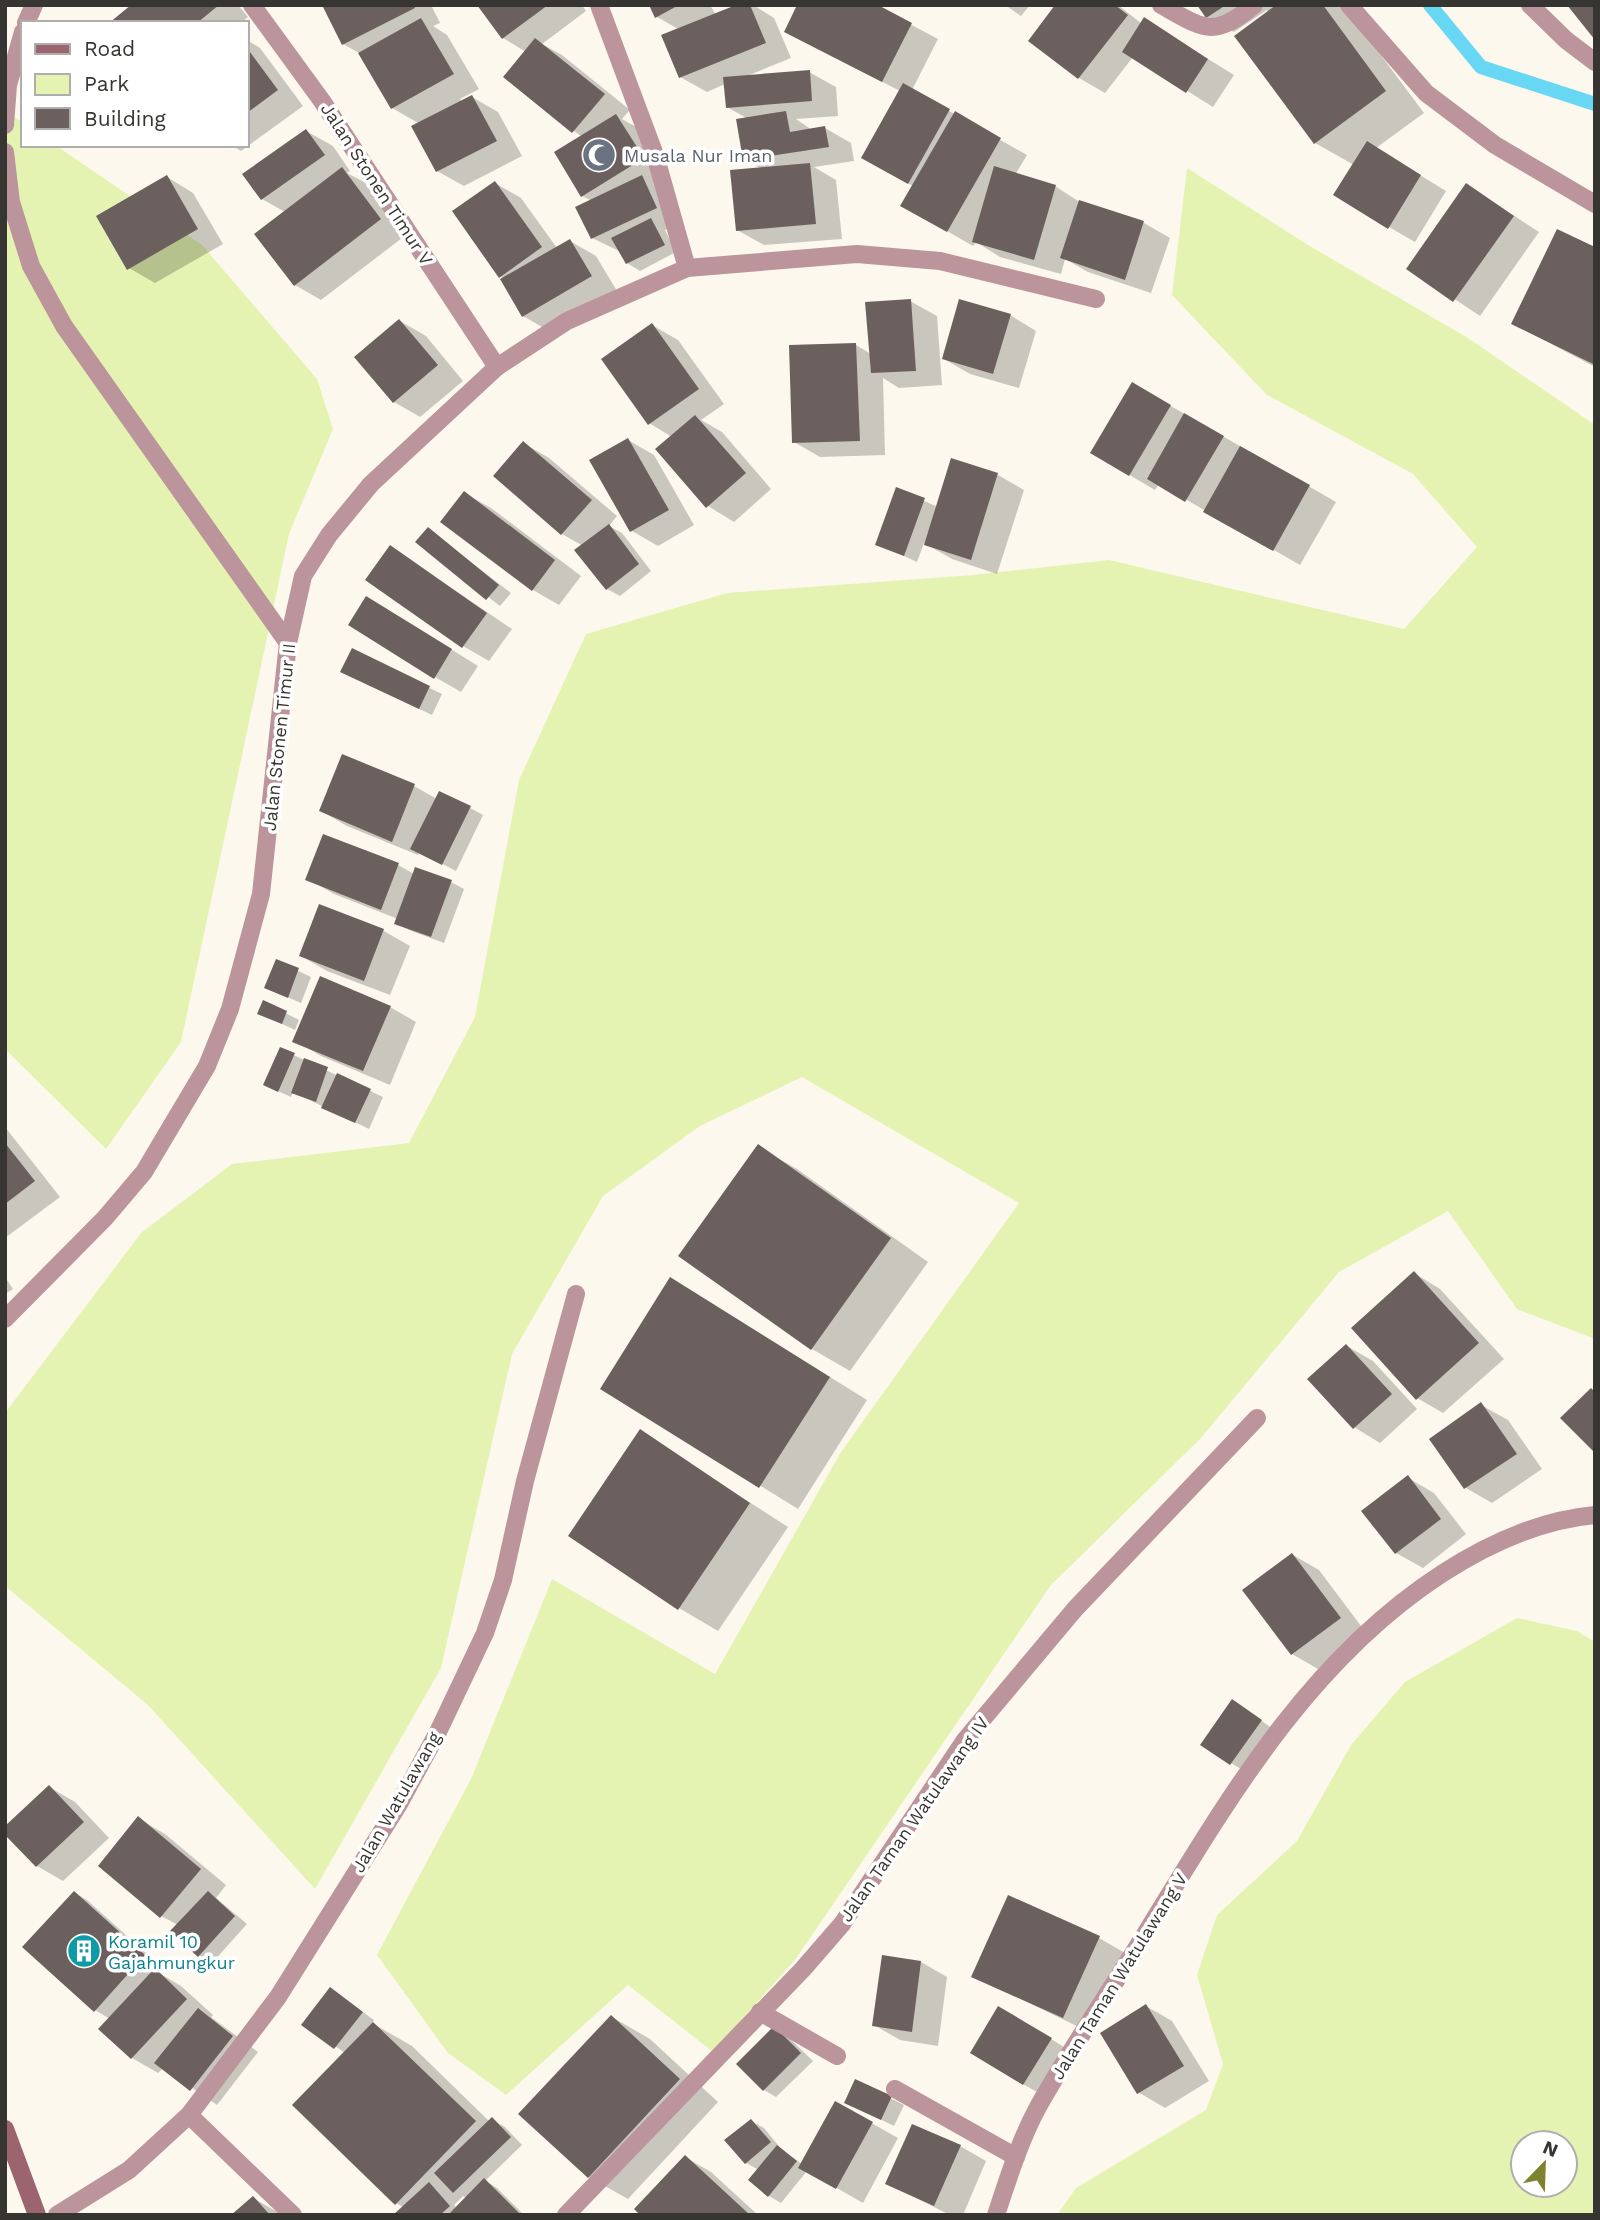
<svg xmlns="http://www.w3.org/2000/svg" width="1600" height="2220" font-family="'Work Sans',sans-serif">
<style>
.green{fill:#e4f3b2;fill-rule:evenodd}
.shadow{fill:#0003;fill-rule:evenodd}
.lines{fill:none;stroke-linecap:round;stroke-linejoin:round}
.stream{stroke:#67d7f3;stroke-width:14}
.building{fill:#6b605e}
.street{stroke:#bc949b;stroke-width:18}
.secondary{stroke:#9c646f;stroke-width:18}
.labels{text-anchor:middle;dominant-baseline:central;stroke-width:7;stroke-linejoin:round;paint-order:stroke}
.worship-label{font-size:18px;fill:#5b616d;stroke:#fff;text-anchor:start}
.street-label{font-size:18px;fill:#373531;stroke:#fff}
.culture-label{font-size:18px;fill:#0d838f;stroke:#fff;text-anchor:start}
</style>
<rect width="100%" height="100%" fill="#fcf8ee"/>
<g class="green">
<path d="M5 110 23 123V145H55L202 245 317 379 333 429 289 534 181 1042 106 1149 5 1049Z"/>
<path d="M1187 168 1308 245 1468 338 1595 425V1339L1517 1309 1448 1211 1339 1272 1201 1438 1051 1585 795 1960 713 2052 628 1985 506 2095 448 2053 377 1955 471 1779 552 1579 715 1674 841 1452 1019 1203 802 1077 700 1126 603 1196 512 1354 441 1668 315 1889 148 1705 5 1586V1413L141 1233 232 1164 409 1143 475 1017 519 780 586 634 727 593 973 575 1109 560 1404 629 1477 547 1413 474 1267 395 1172 295Z"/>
<path d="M1517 1618 1577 1631 1595 1642V2215H1057L1076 2188 1206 2110 1223 2064 1197 1975 1217 1915 1297 1841 1351 1745 1405 1682ZM1523 2143H1565V2185H1523Z"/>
</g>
<g class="shadow">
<path d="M134 5H238L248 17 241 23H112Z"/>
<path d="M324 5H431L440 23 433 26 447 35 479 89 460 99 462 102 472 97 498 112 522 156 464 186 437 171 420 124 392 108 361 54 343 44Z"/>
<path d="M479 5H582L586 11 542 44 562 55 630 110 622 119 643 131 669 173 653 184 668 193 682 223 665 230 676 252 640 271 627 263 621 252 592 238V201L582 196V137L505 77 526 52 503 38Z"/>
<path d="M651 5H710L716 15 741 5H753L774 18 791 58 747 76 809 72 836 87 838 116 796 119 812 130 825 128 851 143 854 161 814 167 836 180 842 239 764 245 737 230 762 169 744 159 748 119 727 107 725 84 707 92 680 77V30L657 17Z"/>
<path d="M874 5 938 39 912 90 1027 155 1015 175 1055 186 1081 203 1144 223 1170 238 1151 293 1088 272 1065 259 1061 274 1000 257 976 242 973 246 902 205 913 186 863 157 900 91 812 46Z"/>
<path d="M1005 5H1030L1021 16Z"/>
<path d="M1058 5H1118L1142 24 1145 20 1234 75 1213 107 1133 57 1105 93 1079 78 1030 41Z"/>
<path d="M1199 5 1345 7 1424 113 1376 148 1446 191 1415 242 1389 227 1354 165 1315 143 1267 10 1234 32 1208 17Z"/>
<path d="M247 40 260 48 303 106 241 151 231 145H247Z"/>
<path d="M306 131 333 146 350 171 347 173 368 184 406 235 321 300 295 285 285 212 262 199Z"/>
<path d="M167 177 193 193 223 244 155 283 129 268Z"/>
<path d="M495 183 521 198 557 248 570 241 596 256 617 291 549 331 523 316 501 276Z"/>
<path d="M1467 185 1539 232 1480 316 1408 268Z"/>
<path d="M1595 249V367L1513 324Z"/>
<path d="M910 301 937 316 942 385 899 388 883 378 885 455 820 457 794 442 856 345 871 354Z"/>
<path d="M1010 315 1036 331 1019 388 970 374 944 359Z"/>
<path d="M400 321 426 336 463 381 420 417 394 402Z"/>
<path d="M652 325 678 340 724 404 701 420 722 432 771 489 734 522 708 506 672 437 649 423Z"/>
<path d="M1133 384 1336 502 1300 565 1159 484 1155 490 1092 453Z"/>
<path d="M628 440 654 455 694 525 658 546 632 531Z"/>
<path d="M523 443 549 458 617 516 609 526 622 533 651 571 620 596 607 589 583 546 562 534 495 476Z"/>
<path d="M952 461 998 475 1024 490 997 574 952 559 924 543 917 562 877 544 897 489 938 507Z"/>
<path d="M464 493 491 508 581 576 559 605 533 590 442 522Z"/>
<path d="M428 529 511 593 500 606 417 542Z"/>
<path d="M391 547 512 629 489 661 463 646Z"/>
<path d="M393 613 478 666 461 692 435 677Z"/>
<path d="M353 651 442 694 432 715 355 678Z"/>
<path d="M343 756 414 786 437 799 470 808 483 815 456 871 419 852 418 855 347 826 321 811Z"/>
<path d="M398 865 414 874 451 882 464 889 444 943 409 930 396 923 398 919 334 894 308 879Z"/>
<path d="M320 906 384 931 410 946 390 995 327 971 301 956Z"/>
<path d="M277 961 311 977 301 1003 266 988Z"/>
<path d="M264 1002 299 1020 295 1030 259 1013Z"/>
<path d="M390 1007 416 1022 390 1085 321 1056 295 1041Z"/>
<path d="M281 1049 383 1097 369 1129 293 1092 291 1097 278 1091Z"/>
<path d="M5 1127 60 1197 5 1238Z"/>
<path d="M758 1147 797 1169 928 1262 850 1371 812 1349Z"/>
<path d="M1414 1273 1440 1289 1504 1359 1443 1413 1417 1398Z"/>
<path d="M5 1277 13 1289 5 1294Z"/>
<path d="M709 1302 867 1400 798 1509 603 1389Z"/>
<path d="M1347 1346 1373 1361 1417 1409 1380 1443 1354 1427Z"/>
<path d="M1481 1405 1508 1420 1542 1469 1492 1503 1466 1488 1432 1439Z"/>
<path d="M640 1432 788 1527 718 1631 679 1608Z"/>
<path d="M1408 1478 1434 1493 1466 1534 1423 1568 1396 1553Z"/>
<path d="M1293 1555 1319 1570 1367 1634 1318 1669 1292 1654Z"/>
<path d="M1245 1709 1273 1729 1244 1771 1231 1763Z"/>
<path d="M49 1787 75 1802 109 1838 63 1881 37 1866Z"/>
<path d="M139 1819 165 1834 226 1885 216 1898 247 1924 212 1963 199 1955 178 1925 161 1916Z"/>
<path d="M75 1893 87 1900 157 1963 152 1969 181 1986 213 2015 211 2017 258 2052 217 2105 163 2068 158 2073 132 2058 101 2029 110 2019 95 2010Z"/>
<path d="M1099 1938 1125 1953 1089 2032 973 1976Z"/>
<path d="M921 1962 947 1977 938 2046 900 2040 874 2025Z"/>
<path d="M330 1989 374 2020 372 2023 412 2046 490 2122 492 2120 505 2127 522 2145 485 2181 497 2188 524 2215H395L403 2207 396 2203 345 2053 304 2024ZM463 2196 467 2198 457 2208 454 2205Z"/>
<path d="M1146 2006 1172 2021 1209 2081 1165 2108 1138 2092Z"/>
<path d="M612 2017 650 2039 718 2102 628 2199 589 2177 521 2114Z"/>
<path d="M1025 2023 1077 2055 1049 2099 1023 2084Z"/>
<path d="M774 2028 787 2036 813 2061 776 2097 764 2090Z"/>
<path d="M856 2081 904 2105 894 2126 859 2109Z"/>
<path d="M836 2103 898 2138 863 2203 807 2171 781 2203 769 2196 759 2170 746 2163 751 2121 764 2128 782 2150 802 2164Z"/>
<path d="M960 2146 986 2161 963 2215H950L888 2184Z"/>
<path d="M685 2157 711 2172 758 2215H643Z"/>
<path d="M253 2198 279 2213 281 2215H234Z"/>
</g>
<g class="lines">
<path class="stream" d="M1430 5 1481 67 1595 104"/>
</g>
<g class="building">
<path d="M131 5H219L197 23H109Z"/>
<path d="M322 5H414L415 8 342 45Z"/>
<path d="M477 5H548L502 39Z"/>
<path d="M649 5H679L655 18Z"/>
<path d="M736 5H750L766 43 679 78 661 35Z"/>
<path d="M797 5H878L912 23 882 82 784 32Z"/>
<path d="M1055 5H1115L1128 15 1078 79 1028 41Z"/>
<path d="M1197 5H1226L1206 18Z"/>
<path d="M1276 5H1323L1386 91 1314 144 1234 36Z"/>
<path d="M1567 5H1595V40Z"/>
<path d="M1144 17 1208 59 1186 93 1122 52Z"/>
<path d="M421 18 454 74 391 109 358 53Z"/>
<path d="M535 38 605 94 572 133 503 77Z"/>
<path d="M247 48 278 90 247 113Z"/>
<path d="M810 70 812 101 726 108 723 77Z"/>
<path d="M903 83 950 109 908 184 861 158Z"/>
<path d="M472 95 497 141 436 172 411 126Z"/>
<path d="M786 111 790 132 825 126 829 147 743 160 736 119Z"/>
<path d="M955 111 1001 138 947 232 900 206Z"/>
<path d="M616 114 644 158 581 197 554 152Z"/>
<path d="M306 129 325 155 261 200 242 174Z"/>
<path d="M1367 141 1421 175 1388 229 1333 195Z"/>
<path d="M810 163 816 224 736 231 730 170Z"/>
<path d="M994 166 1056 185 1034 260 972 242Z"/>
<path d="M342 167 381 219 294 286 254 234Z"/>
<path d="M167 175 198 229 127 270 96 216Z"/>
<path d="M642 175 657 208 591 239 575 207Z"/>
<path d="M495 181 542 247 499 278 452 211Z"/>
<path d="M1466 183 1514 216 1453 302 1406 269Z"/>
<path d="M1079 200 1144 221 1125 280 1060 258Z"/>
<path d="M651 218 665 245 626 264 611 238Z"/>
<path d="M1557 229 1595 247V365L1511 324Z"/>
<path d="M570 239 592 276 522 317 500 279Z"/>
<path d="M911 299 916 371 871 373 865 302Z"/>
<path d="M959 299 1011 314 993 374 942 359Z"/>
<path d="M399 319 438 365 393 403 354 357Z"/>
<path d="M652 323 699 389 648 425 601 359Z"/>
<path d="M856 343 860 441 792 443 789 345Z"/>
<path d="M1132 382 1171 405 1129 476 1090 453Z"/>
<path d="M1184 413 1224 436 1185 502 1147 479Z"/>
<path d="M695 415 746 473 706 508 655 449Z"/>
<path d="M628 438 669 510 630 532 589 460Z"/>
<path d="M523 441 592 500 561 535 493 476Z"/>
<path d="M1240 446 1310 485 1273 551 1203 512Z"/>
<path d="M951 458 998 473 971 560 924 545Z"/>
<path d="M896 487 925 498 904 556 875 545Z"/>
<path d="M464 491 555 560 532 591 440 522Z"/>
<path d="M609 524 639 564 606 590 574 550Z"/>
<path d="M428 527 499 585 486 600 415 542Z"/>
<path d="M390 545 487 613 462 648 365 580Z"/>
<path d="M366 596 452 649 434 679 348 625Z"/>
<path d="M352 648 430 686 419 709 340 672Z"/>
<path d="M342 754 415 784 392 842 319 811Z"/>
<path d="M439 791 471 806 442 865 410 849Z"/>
<path d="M323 834 399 863 381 910 305 880Z"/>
<path d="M415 867 452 880 431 937 394 924Z"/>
<path d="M319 904 384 929 364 981 299 956Z"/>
<path d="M276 959 299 968 288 998 264 988Z"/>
<path d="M320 976 391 1006 363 1071 292 1042Z"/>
<path d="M263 1000 287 1011 282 1024 257 1014Z"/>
<path d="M280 1047 295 1053 278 1092 263 1085Z"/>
<path d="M304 1058 328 1067 316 1102 291 1093Z"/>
<path d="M337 1073 371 1089 355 1123 321 1108Z"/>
<path d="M5 1143 35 1181 5 1204Z"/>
<path d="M758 1144 891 1238 811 1350 678 1256Z"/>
<path d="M1414 1271 1479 1343 1416 1400 1351 1328Z"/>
<path d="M670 1277 830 1377 759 1488 600 1389Z"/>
<path d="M1346 1344 1392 1394 1353 1429 1307 1379Z"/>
<path d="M1591 1388 1595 1392V1453L1560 1418Z"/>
<path d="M1481 1402 1517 1454 1464 1489 1429 1439Z"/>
<path d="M640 1429 750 1503 678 1610 568 1536Z"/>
<path d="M1408 1475 1441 1519 1395 1554 1361 1511Z"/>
<path d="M1292 1553 1341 1618 1291 1655 1242 1590Z"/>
<path d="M1232 1699 1262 1720 1230 1765 1200 1745Z"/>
<path d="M49 1785 84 1822 36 1867 5 1835V1826Z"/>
<path d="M138 1816 201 1869 160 1918 98 1866Z"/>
<path d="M74 1891 145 1955 94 2012 22 1947Z"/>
<path d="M208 1891 235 1916 198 1957 170 1931Z"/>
<path d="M1008 1895 1100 1936 1063 2018 971 1977Z"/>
<path d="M882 1955 921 1961 912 2032 872 2026Z"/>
<path d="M155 1968 187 1999 131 2059 98 2029Z"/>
<path d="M330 1987 363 2012 334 2049 301 2025Z"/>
<path d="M1146 2004 1184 2066 1137 2094 1100 2033Z"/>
<path d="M998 2006 1052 2038 1023 2085 970 2053Z"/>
<path d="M198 2008 233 2036 190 2091 154 2063Z"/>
<path d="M611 2015 680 2079 588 2178 518 2114Z"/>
<path d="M373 2022 476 2121 395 2205 292 2105Z"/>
<path d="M774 2026 801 2053 763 2091 736 2064Z"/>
<path d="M855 2079 892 2096 881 2120 844 2103Z"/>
<path d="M835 2101 873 2122 836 2189 798 2168Z"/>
<path d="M492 2117 511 2137 453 2193 434 2173Z"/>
<path d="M751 2119 771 2142 745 2164 724 2140Z"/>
<path d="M912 2124 961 2145 934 2206 885 2184Z"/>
<path d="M777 2145 797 2161 768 2197 748 2180Z"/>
<path d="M685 2155 750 2215H640L634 2209Z"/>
<path d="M484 2178 519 2213 448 2215Z"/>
<path d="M429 2182 450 2206 440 2215H393Z"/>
<path d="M253 2196 270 2215H231Z"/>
</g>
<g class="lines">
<g class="street">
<path d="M252 5 322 101 497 367"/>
<path d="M599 5 655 155 687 268 857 254 940 261 1096 299"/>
<path d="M1161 5C1204 29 1213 39 1254 5"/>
<path d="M1349 5 1426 93 1495 145 1595 204"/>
<path d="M1530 5 1566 40 1595 62"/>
<path d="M26 23 34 5"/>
<path d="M5 125 8 85 23 32"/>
<path d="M5 152 11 202 31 266 64 326 288 643"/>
<path d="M5 1319 105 1218 144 1172 207 1066 230 1009 261 894 288 643 303 576 329 535 371 484 497 367 567 321 687 268"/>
<path d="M760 2012 837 2056"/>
<path d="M895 2089 1016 2157"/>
<path d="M189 2115 293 2215"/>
<path d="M57 2215 129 2170 189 2115 278 1997 399 1804 438 1732 485 1633 503 1580 525 1481 576 1294"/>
<path d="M566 2215 803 1969 842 1924 965 1740 1075 1609 1257 1418"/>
<path d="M996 2215C1008 2179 1020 2140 1038 2107 1071 2048 1109 1993 1144 1936 1227 1801 1307 1661 1443 1573 1488 1544 1541 1520 1595 1515"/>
</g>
<path class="secondary" d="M5 2129 37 2215"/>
</g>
<defs>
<g id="mosque-disc" transform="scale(1.75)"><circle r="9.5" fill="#6b7280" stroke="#fff"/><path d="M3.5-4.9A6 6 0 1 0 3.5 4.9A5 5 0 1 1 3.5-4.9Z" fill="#fff"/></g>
<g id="building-disc" transform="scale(1.75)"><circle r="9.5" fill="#0f9aa8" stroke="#fff"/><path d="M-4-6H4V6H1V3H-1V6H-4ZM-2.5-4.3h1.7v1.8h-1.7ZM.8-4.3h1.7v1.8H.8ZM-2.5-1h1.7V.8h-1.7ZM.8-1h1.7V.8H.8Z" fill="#fff"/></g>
</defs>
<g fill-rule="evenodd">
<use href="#mosque-disc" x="599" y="155"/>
<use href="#building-disc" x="84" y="1951"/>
</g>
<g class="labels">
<g class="worship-label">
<text x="624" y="155">Musala Nur Iman</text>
</g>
<g class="street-label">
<text transform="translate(377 184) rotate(57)">Jalan Stonen Timur V</text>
<text transform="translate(279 737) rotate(-84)">Jalan Stonen Timur II</text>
<text transform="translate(396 1802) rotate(-60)">Jalan Watulawang</text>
<text transform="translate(914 1819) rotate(-55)">Jalan Taman Watulawang IV</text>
<text transform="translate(1119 1976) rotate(-58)">Jalan Taman Watulawang V</text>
</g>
<g class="culture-label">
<text x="108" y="1941">Koramil 10<tspan x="108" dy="21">Gajahmungkur</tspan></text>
</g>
</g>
<rect width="1600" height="2220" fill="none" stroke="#373531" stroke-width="14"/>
<rect x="21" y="21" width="228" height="126" fill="#ffffff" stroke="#afaead" stroke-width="2"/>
<rect x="35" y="44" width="35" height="10" fill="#9c646f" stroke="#afaead" stroke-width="2"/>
<text x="84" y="56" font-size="21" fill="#373531">Road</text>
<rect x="35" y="74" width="35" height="21" fill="#e4f3b2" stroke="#afaead" stroke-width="2"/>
<text x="84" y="91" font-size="21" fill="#373531">Park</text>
<rect x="35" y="108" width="35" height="21" fill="#6b605e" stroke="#afaead" stroke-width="2"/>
<text x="84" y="126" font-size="21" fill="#373531">Building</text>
<g transform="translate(1544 2164) rotate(23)"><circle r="33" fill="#ffffff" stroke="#afaead" stroke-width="2"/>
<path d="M0-5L12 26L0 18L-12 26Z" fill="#7e842e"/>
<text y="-10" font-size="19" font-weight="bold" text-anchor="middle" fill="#373531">N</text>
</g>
</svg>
